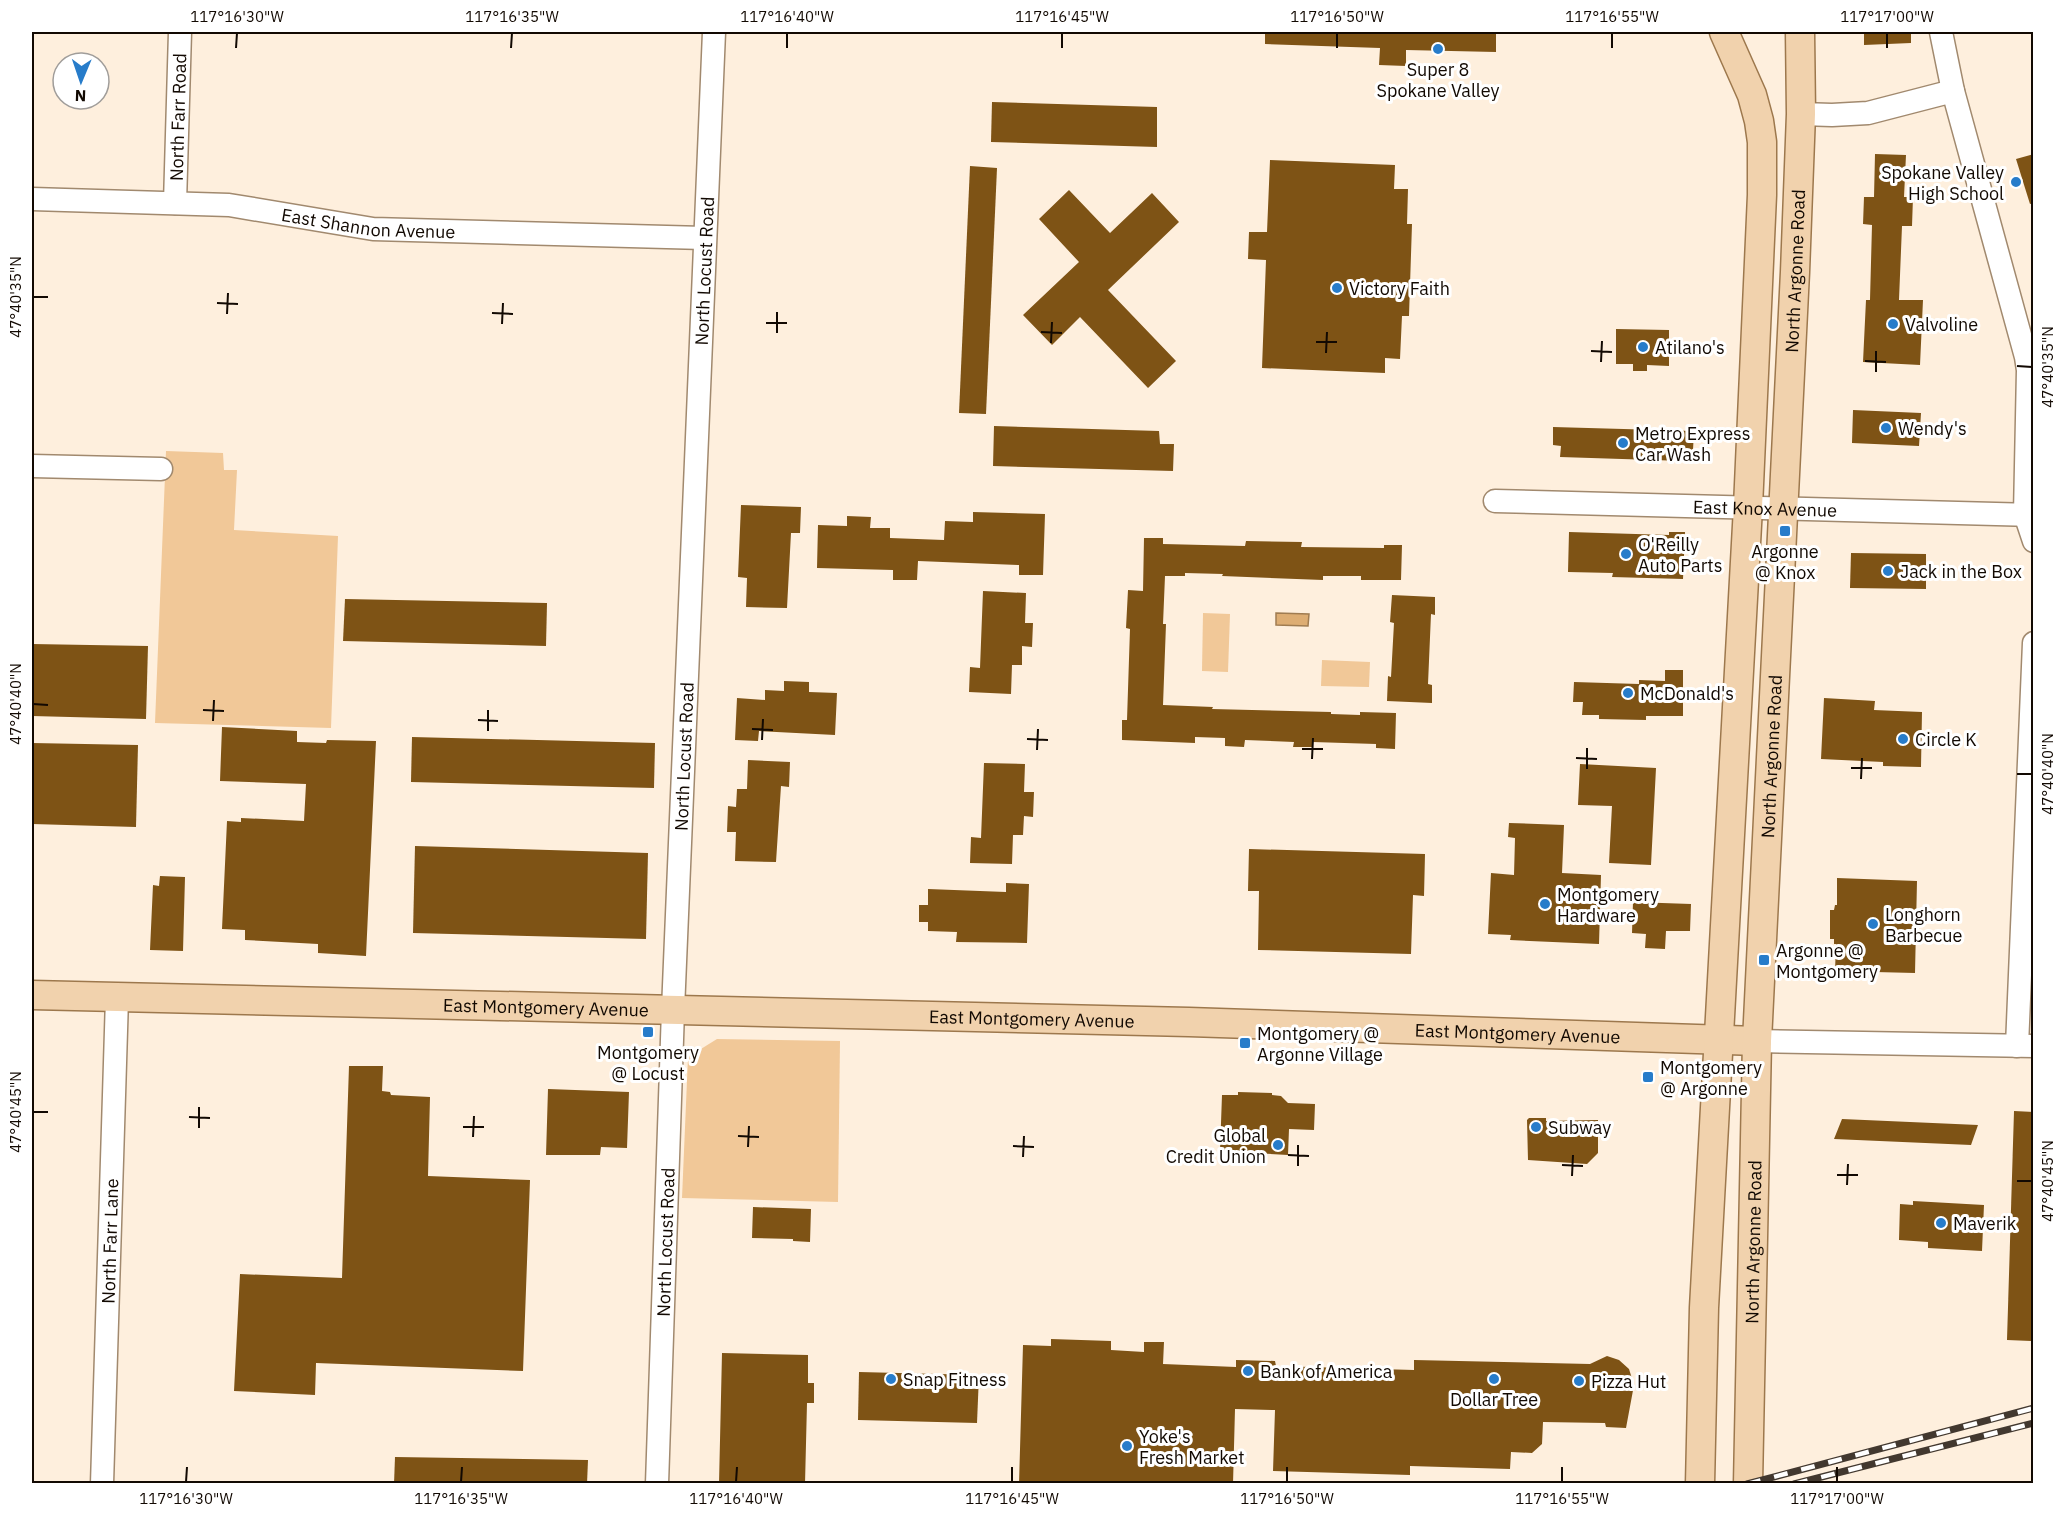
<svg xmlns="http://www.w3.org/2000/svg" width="2065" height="1515" font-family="'IBM Plex Sans',sans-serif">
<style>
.green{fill:#f1c898}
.water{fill:#ddad73;stroke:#a07c51;stroke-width:1.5}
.building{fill:#7e5315}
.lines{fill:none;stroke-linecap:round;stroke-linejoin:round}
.minor-casing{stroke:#a1896e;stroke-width:25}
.major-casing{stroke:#9d784d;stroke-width:31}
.minor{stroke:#fff;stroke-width:22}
.major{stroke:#f1d2ad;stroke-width:28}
.rail-casing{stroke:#42382f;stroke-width:7}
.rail{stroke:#fff;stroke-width:4.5;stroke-dasharray:14;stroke-linecap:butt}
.ticks{fill:none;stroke:#120902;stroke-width:2}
.poi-dot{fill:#277cca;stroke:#fff;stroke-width:2}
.labels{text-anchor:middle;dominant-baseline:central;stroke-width:6;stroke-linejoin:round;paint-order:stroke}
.poi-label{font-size:18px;fill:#120902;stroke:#fff;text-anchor:start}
.street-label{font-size:18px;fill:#120902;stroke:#fff}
.neatline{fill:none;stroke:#120902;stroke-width:2}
.ticks-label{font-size:15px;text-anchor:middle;fill:#120902}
</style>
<rect width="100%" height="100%" fill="#feefdd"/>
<g class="green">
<path d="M166 451 223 453 224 470H237L234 530 338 536 331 728 155 723Z"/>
<path d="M1203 613 1230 614 1228 672 1202 671Z"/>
<path d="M1322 660 1370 662 1369 687 1321 686Z"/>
<path d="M717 1039 840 1041 838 1202 682 1198 688 1057Z"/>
</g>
<path class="water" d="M1276 613 1309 614 1308 626 1276 625Z"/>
<g class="building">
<path d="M1265 32H1496V52L1406 50V66L1379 65 1380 48 1265 44Z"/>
<path d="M1864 32H1911V43L1864 45Z"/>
<path d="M992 102 1157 107V147L991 142Z"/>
<path d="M1875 154 1906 155 1904 197H1913L1912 226H1902L1899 300H1923L1920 365 1863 362 1866 300H1870L1872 225 1863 224 1864 197H1874Z"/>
<path d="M2034 154V203L2030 204 2016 159Z"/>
<path d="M1270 160 1395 165 1394 189H1408L1407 224H1412L1409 316H1402L1400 359 1385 358V373L1262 368 1266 260 1248 259 1249 232H1267Z"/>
<path d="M970 166 997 168 986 414 959 413Z"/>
<path d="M1069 190 1110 233 1152 193 1179 222 1108 290 1176 361 1148 388 1080 317 1052 345 1023 315 1079 262 1039 219Z"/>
<path d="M1616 329 1669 330V366L1647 365V371H1633V364H1616Z"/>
<path d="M1853 410 1921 413 1919 446 1852 443Z"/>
<path d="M994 426 1159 431 1160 444H1174L1173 471 993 466Z"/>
<path d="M1553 427 1694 431 1693 450H1684V461L1560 457 1561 446 1553 445Z"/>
<path d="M741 505 801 507 800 533H791L787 608 746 607 747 578 738 577Z"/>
<path d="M973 512 1045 514 1043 575H1019V565L918 561 917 580H893V570L817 568 818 525 847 526V516L871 517 870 528H890V538L944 540 945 521 973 522Z"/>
<path d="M1569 532 1669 535V532H1685L1683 579 1612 577 1613 573 1568 572Z"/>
<path d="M1144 538H1163V544L1245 546 1246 541 1302 542 1301 547 1384 548V545H1402L1401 580H1361V576H1323V580L1222 576 1223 574 1185 573V576H1165L1163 624H1166L1163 705 1213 707 1212 709 1331 712V714L1360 715V712L1396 713 1395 749 1376 748V744L1313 742V747H1293L1294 742 1245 740 1244 747 1225 746V738L1195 737V743L1122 740V720H1127L1129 659 1130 629 1126 628 1128 590 1143 591Z"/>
<path d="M1851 553 1926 554V589L1850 588Z"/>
<path d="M983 591 1026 593 1025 623H1033L1032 647 1022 646V665H1012L1011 694 969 692 970 667 980 668Z"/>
<path d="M1392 595 1435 597V615L1431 614 1428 684 1432 685V703L1387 701 1388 676 1391 677 1394 623 1390 622Z"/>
<path d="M345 599 547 603 546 646 343 641Z"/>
<path d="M32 644 148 646 146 719 32 716Z"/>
<path d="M1665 670H1683V716H1646V720L1599 719V715H1582L1583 702H1573L1574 682 1639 684V680L1665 681Z"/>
<path d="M784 681 809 682V692L837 693 835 735 759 731 758 741 735 740 737 698 765 700V690L784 691Z"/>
<path d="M1824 698 1875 701 1874 710 1922 712 1921 767 1883 766V762L1821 759Z"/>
<path d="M222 727 297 731V742L326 743 327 740 376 741 366 956 318 953V944L245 940V930L222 929 227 821 241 822V818L304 821 306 784 220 781Z"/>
<path d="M412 737 655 743 654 788 411 782Z"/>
<path d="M32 743 138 745 136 827 32 824Z"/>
<path d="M748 760 790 762 789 787 781 786 776 862 735 861 736 832H727L728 806 736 807 737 789H747Z"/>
<path d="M984 763 1025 764 1024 792H1034L1033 817 1024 816 1023 835H1013L1012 864 970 863 971 837 981 838Z"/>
<path d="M1580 764 1656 768 1651 865 1609 863 1612 806 1578 805Z"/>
<path d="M1509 823 1564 825 1562 873 1601 875 1599 944 1510 940 1511 935 1488 934 1491 873 1514 875 1515 838 1508 837Z"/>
<path d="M415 846 648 853 646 939 413 933Z"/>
<path d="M1249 849 1425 854 1424 896 1413 895 1411 954 1258 950 1259 891H1248Z"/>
<path d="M160 876 185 877 183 951 150 950 153 885 159 886Z"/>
<path d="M1837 878 1917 881 1915 973 1835 971 1836 944H1834V939H1830V910H1834L1835 905H1837Z"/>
<path d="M1006 883 1029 884 1027 943 956 942 957 932 928 931V922H919V905H928V889L1006 892Z"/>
<path d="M1633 902 1691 904 1690 931H1666L1665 949 1645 948 1646 934 1632 933Z"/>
<path d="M349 1066H383L382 1091 390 1092 391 1095 430 1097 428 1176 530 1180 523 1371 316 1363 315 1395 234 1391 240 1274 342 1278Z"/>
<path d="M548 1089 629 1092 627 1148 601 1147 600 1155H546Z"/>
<path d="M1238 1092 1272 1093V1095L1281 1096 1288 1103 1315 1104 1314 1130 1289 1129 1288 1155 1220 1151 1222 1095H1238Z"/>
<path d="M2014 1111 2034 1112V1271L2031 1341 2007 1340Z"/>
<path d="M1529 1118H1546V1121L1598 1120V1153L1587 1164 1528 1160 1527 1120Z"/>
<path d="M1842 1119 1978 1125 1971 1145 1834 1139Z"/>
<path d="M1913 1201 1984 1205 1982 1251 1928 1248V1242L1899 1240 1900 1204 1913 1205Z"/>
<path d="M753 1207 811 1209 810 1242 793 1241V1239L752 1238Z"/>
<path d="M1051 1339 1111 1341V1350L1144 1352V1342H1164L1163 1364 1236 1367V1360L1275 1361 1276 1366 1414 1370V1360L1590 1364 1607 1356 1619 1360 1629 1369 1634 1385 1626 1428 1606 1427 1605 1423 1543 1422 1542 1444 1532 1453 1511 1452 1510 1469 1410 1466V1475L1273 1471 1275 1410 1235 1409 1233 1484H1019L1023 1345 1051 1346Z"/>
<path d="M722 1353 808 1355V1383H814V1403H807L805 1484H719Z"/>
<path d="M859 1372 979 1375 977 1423 858 1420Z"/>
<path d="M395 1457 588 1460 587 1484H394Z"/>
</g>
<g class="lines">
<g class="minor-casing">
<g id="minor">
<path d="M1941 32 1953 91 2026 357 2028 370 2025 514 2034 541"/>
<path d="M1801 114 1832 115 1868 113 1953 91"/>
<path id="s1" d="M32 199 229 205 373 229 704 238"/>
<path id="s2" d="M175 203 180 32"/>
<path d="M32 466 161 469"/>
<path id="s3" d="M1495 501 2034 515"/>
<path d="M1757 1041 2034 1046"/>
<path d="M2017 1046 2034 643"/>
<path id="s4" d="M102 1484 117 998"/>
<path id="s5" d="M657 1484 673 1010 714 32"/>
</g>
</g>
<g class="major-casing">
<g id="major">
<path id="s6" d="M32 995 1189 1022 1757 1041"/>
<path d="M1700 1484 1704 1308 1748 507 1762 195V142L1759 121 1752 95 1724 32"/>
<path id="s7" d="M1748 1484 1757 1041 1795 272 1801 114 1800 32"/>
</g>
</g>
<use href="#minor" class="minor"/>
<use href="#major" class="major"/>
<g class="rail-casing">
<g id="rail">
<path d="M1747 1484 2034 1408"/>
<path d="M1794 1484 2034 1423"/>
</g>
</g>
<use href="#rail" class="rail"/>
</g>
<path class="ticks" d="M236 48 237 33M511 48 512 33M787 48V33M1062 48V33M1337 48V33M1612 48V33M1887 48V33M33 297H48M217 303 238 304M492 313 513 314M227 314 228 293M766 323H787M502 324 503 303M1041 332 1062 333M777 333V312M1316 342H1337M1051 343 1052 322M1591 351 1612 352M1326 353 1327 332M1865 361 1886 362M1601 362 1602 341M2017 366 2032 367M1876 372V351M33 704 48 705M203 710 224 711M478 720 498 721M213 721 214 700M752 729 773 730M488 731V710M1027 739 1048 740M762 740 763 719M1302 749H1323M1037 750 1038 729M1576 758 1597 759M1312 759 1313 738M1851 768H1872M1587 769V748M2017 774H2032M1861 779 1862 758M33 1112H48M189 1117 210 1118M463 1127H484M199 1128V1107M738 1136 759 1137M473 1137 474 1116M1013 1146 1034 1147M748 1147 749 1126M1288 1155 1309 1156M1023 1157 1024 1136M1562 1165 1583 1166M1298 1166V1145M1837 1175H1858M1572 1176 1573 1155M2017 1181H2032M1847 1185 1848 1164M186 1482 187 1467M461 1482 462 1467M736 1482 737 1467M1012 1482V1467M1287 1482V1467M1562 1482V1467M1837 1482V1467"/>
<g class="poi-dot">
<circle cx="1438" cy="49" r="6"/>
<circle cx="2016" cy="182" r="6"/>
<circle cx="1337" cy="288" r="6"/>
<circle cx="1893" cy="324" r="6"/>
<circle cx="1643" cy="347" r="6"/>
<circle cx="1886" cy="428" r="6"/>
<circle cx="1623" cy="443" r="6"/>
<rect x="1779" y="525" width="12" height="12" rx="3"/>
<circle cx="1626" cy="554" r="6"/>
<circle cx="1888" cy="571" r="6"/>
<circle cx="1628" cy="693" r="6"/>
<circle cx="1903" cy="739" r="6"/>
<circle cx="1545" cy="904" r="6"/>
<circle cx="1873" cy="924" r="6"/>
<rect x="1758" y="954" width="12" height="12" rx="3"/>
<rect x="642" y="1026" width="12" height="12" rx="3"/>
<rect x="1239" y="1037" width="12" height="12" rx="3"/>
<rect x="1642" y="1071" width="12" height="12" rx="3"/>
<circle cx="1536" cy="1127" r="6"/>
<circle cx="1278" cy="1145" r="6"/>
<circle cx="1941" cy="1223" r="6"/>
<circle cx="1248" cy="1371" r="6"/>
<circle cx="891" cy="1379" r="6"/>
<circle cx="1494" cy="1379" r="6"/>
<circle cx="1579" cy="1381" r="6"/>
<circle cx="1127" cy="1446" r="6"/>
</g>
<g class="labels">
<g class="poi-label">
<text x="1438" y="69" text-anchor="middle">Super 8<tspan x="1438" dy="21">Spokane Valley</tspan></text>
<text x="2004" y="172" text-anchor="end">Spokane Valley<tspan x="2004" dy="21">High School</tspan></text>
<text x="1349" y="288">Victory Faith</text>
<text x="1905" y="324">Valvoline</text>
<text x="1655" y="347">Atilano's</text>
<text x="1898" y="428">Wendy's</text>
<text x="1635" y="433">Metro Express<tspan x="1635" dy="21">Car Wash</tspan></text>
<text x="1638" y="544">O'Reilly<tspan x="1638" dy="21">Auto Parts</tspan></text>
<text x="1785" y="551" text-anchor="middle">Argonne<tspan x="1785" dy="21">@ Knox</tspan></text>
<text x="1900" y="571">Jack in the Box</text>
<text x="1640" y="693">McDonald's</text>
<text x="1915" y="739">Circle K</text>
<text x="1557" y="894">Montgomery<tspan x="1557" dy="21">Hardware</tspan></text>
<text x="1885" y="914">Longhorn<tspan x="1885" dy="21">Barbecue</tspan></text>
<text x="1776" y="950">Argonne @<tspan x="1776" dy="21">Montgomery</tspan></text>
<text x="1257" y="1033">Montgomery @<tspan x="1257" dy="21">Argonne Village</tspan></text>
<text x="648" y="1052" text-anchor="middle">Montgomery<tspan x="648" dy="21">@ Locust</tspan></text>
<text x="1660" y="1067">Montgomery<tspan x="1660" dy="21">@ Argonne</tspan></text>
<text x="1548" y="1127">Subway</text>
<text x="1266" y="1135" text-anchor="end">Global<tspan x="1266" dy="21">Credit Union</tspan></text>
<text x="1953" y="1223">Maverik</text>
<text x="1260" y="1371">Bank of America</text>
<text x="903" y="1379">Snap Fitness</text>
<text x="1591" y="1381">Pizza Hut</text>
<text x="1494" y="1399" text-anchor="middle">Dollar Tree</text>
<text x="1139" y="1436">Yoke's<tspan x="1139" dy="21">Fresh Market</tspan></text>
</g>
<g class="street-label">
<text stroke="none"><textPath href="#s2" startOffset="86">North Farr Road</textPath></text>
<text stroke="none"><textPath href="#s1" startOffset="338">East Shannon Avenue</textPath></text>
<text stroke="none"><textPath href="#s5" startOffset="1214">North Locust Road</textPath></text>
<text stroke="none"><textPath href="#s7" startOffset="1214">North Argonne Road</textPath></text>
<text stroke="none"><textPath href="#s3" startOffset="270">East Knox Avenue</textPath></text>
<text stroke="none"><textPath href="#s5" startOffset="728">North Locust Road</textPath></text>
<text stroke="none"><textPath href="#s7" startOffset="728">North Argonne Road</textPath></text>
<text stroke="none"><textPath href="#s6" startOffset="514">East Montgomery Avenue</textPath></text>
<text stroke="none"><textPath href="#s6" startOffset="1000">East Montgomery Avenue</textPath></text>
<text stroke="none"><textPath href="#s6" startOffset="1486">East Montgomery Avenue</textPath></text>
<text stroke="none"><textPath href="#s4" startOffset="243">North Farr Lane</textPath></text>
<text stroke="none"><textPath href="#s5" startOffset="242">North Locust Road</textPath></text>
<text stroke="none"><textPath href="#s7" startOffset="242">North Argonne Road</textPath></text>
</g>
</g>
<rect width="2065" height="1515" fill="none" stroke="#ffffff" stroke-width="66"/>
<g transform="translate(81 81) rotate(182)"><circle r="28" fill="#ffffff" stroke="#a09d9a" stroke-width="1.5"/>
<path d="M0-4.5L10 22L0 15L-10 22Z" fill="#277cca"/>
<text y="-9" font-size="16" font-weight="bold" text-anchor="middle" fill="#120902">N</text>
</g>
<rect x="33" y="33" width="1999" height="1449" class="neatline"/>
<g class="ticks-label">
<text x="237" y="22">117°16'30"W</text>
<text x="512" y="22">117°16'35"W</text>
<text x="787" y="22">117°16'40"W</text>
<text x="1062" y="22">117°16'45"W</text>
<text x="1337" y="22">117°16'50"W</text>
<text x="1612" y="22">117°16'55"W</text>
<text x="1887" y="22">117°17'00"W</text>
<text transform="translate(16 297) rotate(-90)" y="5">47°40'35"N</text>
<text transform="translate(2048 367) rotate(-90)" y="5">47°40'35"N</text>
<text transform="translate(16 704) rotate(-90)" y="5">47°40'40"N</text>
<text transform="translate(2048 774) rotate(-90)" y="5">47°40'40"N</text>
<text transform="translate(16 1112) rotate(-90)" y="5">47°40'45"N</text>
<text transform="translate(2048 1181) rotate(-90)" y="5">47°40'45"N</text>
<text x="186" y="1504">117°16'30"W</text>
<text x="461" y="1504">117°16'35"W</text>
<text x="736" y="1504">117°16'40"W</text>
<text x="1012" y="1504">117°16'45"W</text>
<text x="1287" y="1504">117°16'50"W</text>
<text x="1562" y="1504">117°16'55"W</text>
<text x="1837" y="1504">117°17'00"W</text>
</g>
</svg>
